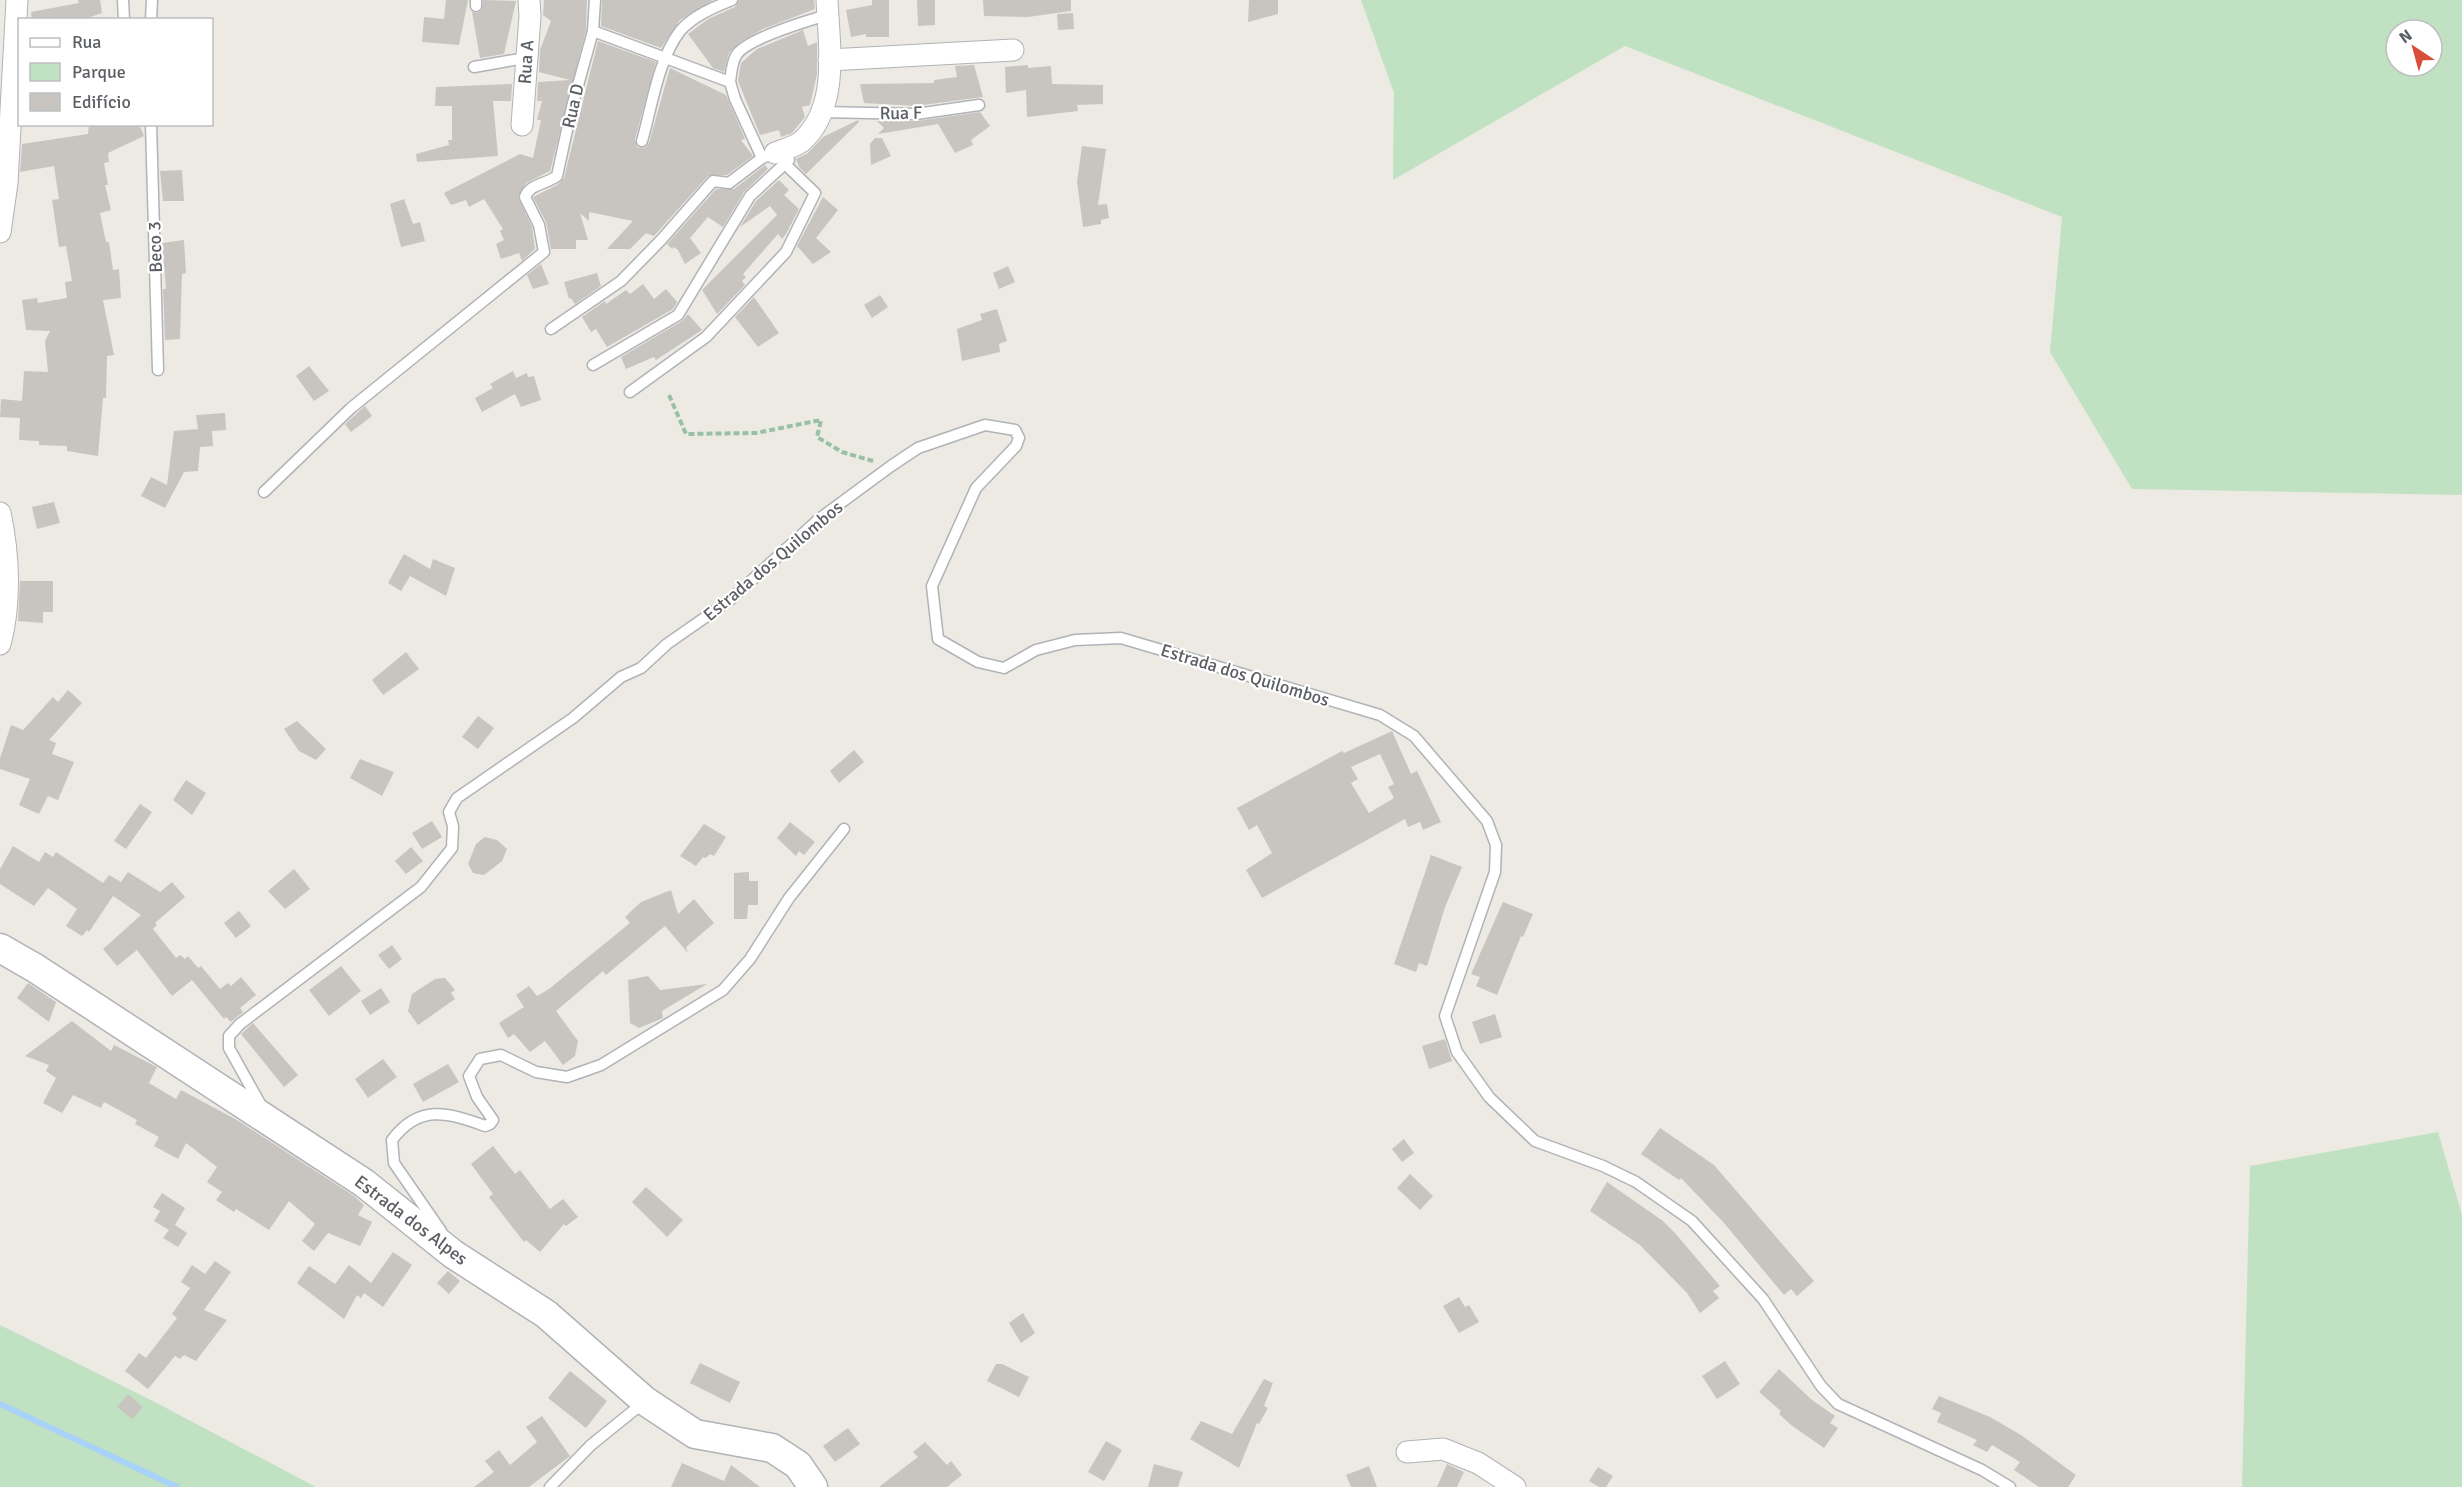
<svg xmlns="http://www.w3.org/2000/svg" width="2462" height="1487" font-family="Signika,sans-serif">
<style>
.green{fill:#c1e2c2;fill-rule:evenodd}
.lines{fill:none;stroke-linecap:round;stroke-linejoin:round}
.stream{stroke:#a8d2f7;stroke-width:6}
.building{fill:#c8c5c0;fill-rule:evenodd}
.lane-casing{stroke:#b0b3b7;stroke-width:13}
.street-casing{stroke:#b0b3b7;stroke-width:23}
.secondary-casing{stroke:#afb2b7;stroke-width:31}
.path{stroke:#99c0a6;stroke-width:4;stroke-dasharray:6 3;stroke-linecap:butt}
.lane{stroke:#fff;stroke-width:10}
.street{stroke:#fff;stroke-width:21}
.secondary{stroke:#fff;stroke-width:28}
.labels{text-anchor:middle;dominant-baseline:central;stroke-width:4.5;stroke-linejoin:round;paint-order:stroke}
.street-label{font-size:18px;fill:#5b5e62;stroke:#fff}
</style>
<rect width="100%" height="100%" fill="#eceae3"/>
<g class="green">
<path d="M1361 0H2462V495L2132 489 2050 352 2062 217 1625 46 1393 180 1394 93ZM2396 30H2432V66H2396Z"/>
<path d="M2438 1132 2462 1215V1487H2242L2250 1166Z"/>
<path d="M0 1325 149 1399 316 1487H0Z"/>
</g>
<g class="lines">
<path class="stream" d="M0 1404 177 1487"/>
</g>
<g class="building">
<path d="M78 0H100L102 13 82 20H32L31 12 79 3Z"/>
<path d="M446 0H468L459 45 422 42 424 17 444 19Z"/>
<path d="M483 0 516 1 504 54 480 58 472 12 477 13 482 10Z"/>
<path d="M544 0H587L586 30 550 171 526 183 518 197 532 227 535 249 522 261 519 253 501 259 496 244 504 240 500 231 503 229 484 199 469 207 466 200 451 205 444 193 520 154 533 158 541 120H537L542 101H537L538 82 570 80 539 72 540 50 551 21 543 15Z"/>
<path d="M602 0H713L680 20 661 48 601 26Z"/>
<path d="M739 0H814L815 9 763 29 740 42 729 53 724 72 713 68 688 34 708 19 735 7Z"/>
<path d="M872 0H889V37H866V34L851 37 846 10 872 5Z"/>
<path d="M917 0H935V25L918 26Z"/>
<path d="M983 0H1071V11L1028 17 984 16Z"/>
<path d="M1249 0H1278V14L1248 22Z"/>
<path d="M1073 13 1074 29 1058 30 1057 14Z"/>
<path d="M803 30 808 46 817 42V74L810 105 802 107 805 117 792 133 781 137 779 130 760 135 738 81 741 63 757 49Z"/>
<path d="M598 41 656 62 635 139 637 147 645 148 649 143 670 68 726 95 745 139 741 140 753 156 727 175 708 176 654 236 646 233 630 249H607L633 221 589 212V221L580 213 588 240H576V249H551L546 222 533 197 557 185 564 178Z"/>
<path d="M974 65 983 97 916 106 864 103 860 84 934 83V80L957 77 955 66Z"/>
<path d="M1028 65V68L1051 66 1052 84 1103 85V104L1077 105 1078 111 1027 117 1026 90 1006 93 1005 67Z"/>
<path d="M512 84 511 101H493L498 156 417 162 416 154 449 145 448 140H452V106H435L436 87Z"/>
<path d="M980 112 990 126 971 140 973 145 955 153 938 124 878 134 884 128 877 121H917Z"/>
<path d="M858 120 859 122 806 174 799 167 796 159 808 153 823 137Z"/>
<path d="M89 124H139L144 136 108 153 109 162 104 163 108 185H105L111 210 100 213 106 242H109L113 270 119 269 121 298 103 300 114 355 107 356 106 398H103L98 456 67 451V446L39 445V441L19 440 20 418 0 417 1 399 22 401 24 371 48 372 45 341 50 331 26 330 22 300 37 298 38 303 67 298 65 282 72 281 66 246 59 247 52 200 59 199 54 166 20 172 22 144 88 134Z"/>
<path d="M875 138H882L891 156 871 165 870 144Z"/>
<path d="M1082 146 1106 149 1098 205 1107 204 1109 218 1101 220V224L1083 227 1077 182Z"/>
<path d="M765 165 768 169 744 192 723 227 708 217 690 238 701 253 685 264 678 250 674 247 672 249 667 244 716 189H734Z"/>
<path d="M182 170 184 201H163L160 171Z"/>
<path d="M779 180 789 190 784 195 799 209 786 234 782 239 778 234 743 274 746 277 742 281 745 285 717 314 702 290 777 215 770 206 740 227 756 201Z"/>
<path d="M823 197 838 210 816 238 831 252 813 264 797 246Z"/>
<path d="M404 199 413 224 420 222 425 241 401 247 390 204Z"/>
<path d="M184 240 186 273 182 274 180 339 165 340 163 289H166L162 243Z"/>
<path d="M541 264 549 284 533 289 527 275Z"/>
<path d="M1008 266 1015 282 999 289 993 273Z"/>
<path d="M597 273 601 286 575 304 571 298 569 299 564 282Z"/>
<path d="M643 284 654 299 666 289 677 302 673 309 607 347 596 329 591 332 582 317 605 301 606 304 626 290 630 294Z"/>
<path d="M880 295 888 307 872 318 864 305Z"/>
<path d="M754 297 779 333 758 347 735 317Z"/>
<path d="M997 309 1007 341 999 344 1000 352 962 361 957 329 982 320 980 314Z"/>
<path d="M688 314 702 330 656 360 654 357 626 369 621 357 682 321Z"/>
<path d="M309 366 329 391 314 401 296 376Z"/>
<path d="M513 371 516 378 527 373 528 377 534 376 541 400 521 407 515 394 482 412 475 398 493 388 490 384Z"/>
<path d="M365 406 372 416 351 432 345 424Z"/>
<path d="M225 413 226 430 212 431 213 446 200 447 198 471 184 472 165 508 141 496 151 477 167 485 174 431 198 429 196 415Z"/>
<path d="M54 502 60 523 37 529 32 507Z"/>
<path d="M404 554 430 569 433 559 455 568 446 596 410 576 401 591 388 583Z"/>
<path d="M20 581H53V612H43V623L18 621Z"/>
<path d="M406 652 419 669 383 695 372 680Z"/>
<path d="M68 690 82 703 49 740 56 743 52 754 74 762 58 800 48 796 39 814 19 805 30 779 0 769V758L11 725 23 730 53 697 58 702Z"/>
<path d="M478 716 494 728 478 749 462 737Z"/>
<path d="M297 721 326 749 316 760 299 751 284 729Z"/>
<path d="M1392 731 1411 774 1417 771 1441 822 1423 830 1420 822 1408 827 1405 819 1262 898 1246 870 1272 853 1257 825 1249 830 1237 808 1342 751 1344 753ZM1380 754 1394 784 1388 787 1394 798 1369 813 1351 783 1358 779 1351 767Z"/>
<path d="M854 750 864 762 839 783 830 771Z"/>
<path d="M360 759 394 772 382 796 350 778Z"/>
<path d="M186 780 206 793 192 815 173 800Z"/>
<path d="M140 804 152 812 126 849 114 841Z"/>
<path d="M432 821 442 837 422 849 412 833Z"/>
<path d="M790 822 815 842 804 855 799 851 796 856 777 838Z"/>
<path d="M704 824 726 837 714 856 710 854 706 858 703 857 696 866 680 856Z"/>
<path d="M485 837 497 840 507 849 502 861 492 869 484 875 473 873 468 864 476 844Z"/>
<path d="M13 846 39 862 45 852 53 857 56 852 103 883 109 875 121 882 128 872 160 892 172 882 185 897 155 923 157 925 153 929 176 958 180 955 185 959 188 956 198 968 201 966 220 989 228 983 231 986 241 977 256 995 240 1008 243 1012 231 1022 226 1017 224 1019 192 980 172 996 137 950 117 966 103 949 141 915 113 896 89 932 87 930 82 936 66 926 77 909 48 888 34 906 0 884V869Z"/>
<path d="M411 847 423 861 406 874 395 861Z"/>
<path d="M1431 855 1462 867 1445 907 1427 966 1419 963 1416 972 1394 964Z"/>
<path d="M294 869 310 889 285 909 268 891Z"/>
<path d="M749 872V881H758V905H748L747 919H734V873Z"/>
<path d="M671 890 678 914 694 899 714 923 686 947 688 953 665 926 606 975 603 971 556 1011 578 1041 575 1056 563 1065 545 1041 530 1052 514 1034 508 1038 499 1023 524 1007 516 995 529 986 537 996 549 989 630 923 625 917 641 902Z"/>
<path d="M1503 902 1533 914 1523 937 1521 936 1497 995 1476 986 1480 977 1471 974Z"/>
<path d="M239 911 251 926 236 938 224 923Z"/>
<path d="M392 945 402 959 389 969 378 955Z"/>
<path d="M341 966 361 991 329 1016 309 990Z"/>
<path d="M648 976 660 990 707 984 662 1011 663 1018 639 1028 630 1023 628 980Z"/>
<path d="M445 978 455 990 451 993 455 999 418 1025 408 1011 412 994 435 979Z"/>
<path d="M28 983 56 1002 49 1022 17 998Z"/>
<path d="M381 988 390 1002 370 1015 361 1001Z"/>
<path d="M1495 1014 1502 1037 1480 1044 1472 1022Z"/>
<path d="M72 1021 111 1051 114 1045 157 1067 149 1083 176 1099 181 1090 237 1120 354 1196 364 1205 358 1215 372 1222 360 1246 328 1233 314 1251 302 1241 315 1224 289 1201 269 1230 236 1209 234 1212 216 1200 222 1192 207 1182 217 1167 186 1143 178 1159 154 1146 159 1137 135 1124 137 1120 104 1102 101 1108 73 1095 62 1113 43 1103 56 1078 46 1071 49 1065 25 1056Z"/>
<path d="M253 1023 298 1075 284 1087 241 1034Z"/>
<path d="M1445 1039 1452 1061 1429 1069 1422 1046Z"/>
<path d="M383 1059 397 1077 368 1098 355 1079Z"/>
<path d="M448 1064 459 1082 423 1102 413 1084Z"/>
<path d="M1660 1128 1714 1165 1814 1281 1797 1296 1791 1289 1784 1295 1724 1223 1681 1178 1679 1180 1641 1154Z"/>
<path d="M1404 1139 1414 1153 1402 1162 1392 1149Z"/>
<path d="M493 1146 515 1174 520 1170 550 1209 563 1199 578 1217 566 1226 564 1224 540 1252 526 1240 524 1242 489 1197 493 1194 471 1164Z"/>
<path d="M1410 1174 1433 1196 1420 1210 1397 1188Z"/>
<path d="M1607 1182 1663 1221 1675 1233 1720 1286 1713 1291 1719 1298 1700 1313 1687 1293 1640 1245 1590 1211Z"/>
<path d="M646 1187 683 1220 667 1237 632 1202Z"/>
<path d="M162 1193 185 1208 175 1225 187 1233 178 1247 163 1238 169 1230 154 1221 160 1211 153 1207Z"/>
<path d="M393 1252 412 1265 383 1307 364 1293 361 1298 357 1295 344 1319 297 1283 309 1266 335 1284 349 1265 371 1283Z"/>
<path d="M215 1261 231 1272 204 1310 227 1320 196 1361 184 1355 180 1359 175 1356 148 1389 125 1371 139 1353 146 1358 177 1318 172 1314 190 1288 181 1282 192 1265 205 1274Z"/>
<path d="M448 1271 460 1281 449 1294 437 1283Z"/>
<path d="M1459 1297 1465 1307 1469 1305 1479 1322 1459 1333 1443 1306Z"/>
<path d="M1023 1313 1035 1333 1021 1343 1009 1323Z"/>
<path d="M1725 1361 1740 1384 1717 1399 1702 1376Z"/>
<path d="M700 1363 740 1382 730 1403 690 1383Z"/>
<path d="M996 1364H1002L1029 1377 1019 1397 987 1381Z"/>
<path d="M1779 1369 1812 1400 1835 1416 1830 1423 1838 1428 1824 1448 1791 1425 1779 1414 1781 1411 1759 1392Z"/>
<path d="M570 1371 607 1401 586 1428 548 1398Z"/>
<path d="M1264 1379 1273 1383 1264 1406 1268 1408 1259 1424 1257 1423 1239 1468 1190 1439 1201 1421 1232 1434Z"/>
<path d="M128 1394 143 1407 132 1419 117 1407Z"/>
<path d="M1939 1396 1990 1417 2021 1435 2076 1475 2068 1487H2039L2014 1470 2020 1462 1992 1445 1987 1452 1973 1445 1977 1440 1937 1422 1941 1413 1932 1409Z"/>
<path d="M542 1416 570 1456 529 1487H474L494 1472 485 1461 499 1450 510 1465 537 1442 526 1427Z"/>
<path d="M848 1428 860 1444 835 1462 823 1446Z"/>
<path d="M1106 1441 1122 1450 1104 1481 1088 1472Z"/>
<path d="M925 1442 947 1465 951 1461 962 1475 947 1487H879L918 1457 913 1452Z"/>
<path d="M682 1463 724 1481 731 1465 760 1487H671Z"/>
<path d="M1154 1464 1183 1472 1178 1487H1148Z"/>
<path d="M1447 1464 1464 1472 1457 1487H1437Z"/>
<path d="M1369 1466 1377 1487H1351L1346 1475Z"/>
<path d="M1598 1467 1613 1476 1606 1487H1599L1589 1481Z"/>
</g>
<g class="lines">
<g class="lane-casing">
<g id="lane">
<path d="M123 0 124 20"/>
<path d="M476 6V0"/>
<path d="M151 20 152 0"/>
<path d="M593 31 730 82 735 99 762 158"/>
<path d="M474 67 525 58"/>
<path d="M730 82C731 73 732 61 737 54 749 38 807 21 827 15"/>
<path d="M822 112 916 114 979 105"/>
<path d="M151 124 158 370"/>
<path d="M642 141C652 106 658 60 680 31 693 16 714 7 732 0"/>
<path d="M551 329 621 281 661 240 713 181 729 183 762 158 775 153"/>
<path d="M593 365 678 315 750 196 789 160"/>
<path d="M630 392 706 337 786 252 815 193 786 165"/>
<path d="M264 492 351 408 544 252 539 225 525 197C529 184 547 184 557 176L572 107 593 31 595 0"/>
<path d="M263 1109 229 1048V1036L240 1024 421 887 452 848 453 826 449 812 457 798 573 718 621 677 641 668 667 644 730 600 819 519 891 466 918 448 985 425 1015 430 1019 438 1016 446 976 488 932 586 938 639 978 662 1004 668 1036 650 1075 640 1121 638 1380 715 1414 736 1487 821 1496 845 1495 872 1445 1016 1457 1052 1489 1097 1535 1141 1603 1166 1636 1182 1692 1221 1763 1299 1821 1386 1838 1404 1982 1470 2010 1487"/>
<path d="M441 1231 394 1163 392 1140C419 1104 447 1112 485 1126L490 1124 493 1120 477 1097 469 1076 480 1059 501 1055 536 1072 567 1077 601 1065 723 990 750 959 789 898 844 829"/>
<path d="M550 1487 591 1445 643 1403"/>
</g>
</g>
<g class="street-casing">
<g id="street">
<path d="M829 60 1013 50"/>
<path d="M522 125 530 16 529 0"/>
<path d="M775 153C783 150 794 147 801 142 840 108 829 45 827 0"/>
<path d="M0 232 7 183 17 0"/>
<path d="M0 513C9 555 11 603 0 644"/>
<path d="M1407 1452 1443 1449 1478 1463 1515 1487"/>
</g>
</g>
<g class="secondary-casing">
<path id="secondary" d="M0 948 35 968 364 1183 453 1254 546 1314 645 1401 695 1434 772 1448 798 1465 813 1487"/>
</g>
<path class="path" d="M669 395 686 434 756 433 821 420 817 437 842 452 873 461"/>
<use href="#lane" class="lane"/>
<use href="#street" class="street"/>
<use href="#secondary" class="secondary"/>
</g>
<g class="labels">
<g class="street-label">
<text transform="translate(526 62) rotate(-86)">Rua A</text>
<text transform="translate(573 106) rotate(-77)">Rua D</text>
<text transform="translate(901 113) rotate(-1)">Rua F</text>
<text transform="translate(155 247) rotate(-92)">Beco 3</text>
<text transform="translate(773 561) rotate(-40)">Estrada dos Quilombos</text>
<text transform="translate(1245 675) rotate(17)">Estrada dos Quilombos</text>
<text transform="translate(411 1220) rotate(37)">Estrada dos Alpes</text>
</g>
</g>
<rect x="18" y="18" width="195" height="108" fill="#ffffff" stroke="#bdbfc0" stroke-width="1.5"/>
<rect x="30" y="38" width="30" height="9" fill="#ffffff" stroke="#bdbfc0" stroke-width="1.5"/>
<text x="72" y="48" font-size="18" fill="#5b5e62">Rua</text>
<rect x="30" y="63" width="30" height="18" fill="#c1e2c2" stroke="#bdbfc0" stroke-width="1.5"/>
<text x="72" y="78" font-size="18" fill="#5b5e62">Parque</text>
<rect x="30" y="93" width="30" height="18" fill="#c8c5c0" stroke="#bdbfc0" stroke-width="1.5"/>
<text x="72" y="108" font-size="18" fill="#5b5e62">Edifício</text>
<g transform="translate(2414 48) rotate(324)"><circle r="28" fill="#ffffff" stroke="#bdbfc0" stroke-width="1.5"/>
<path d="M0-4.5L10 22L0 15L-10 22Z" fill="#d94e3b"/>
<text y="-9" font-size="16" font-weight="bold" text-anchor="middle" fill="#5b5e62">N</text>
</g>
</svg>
